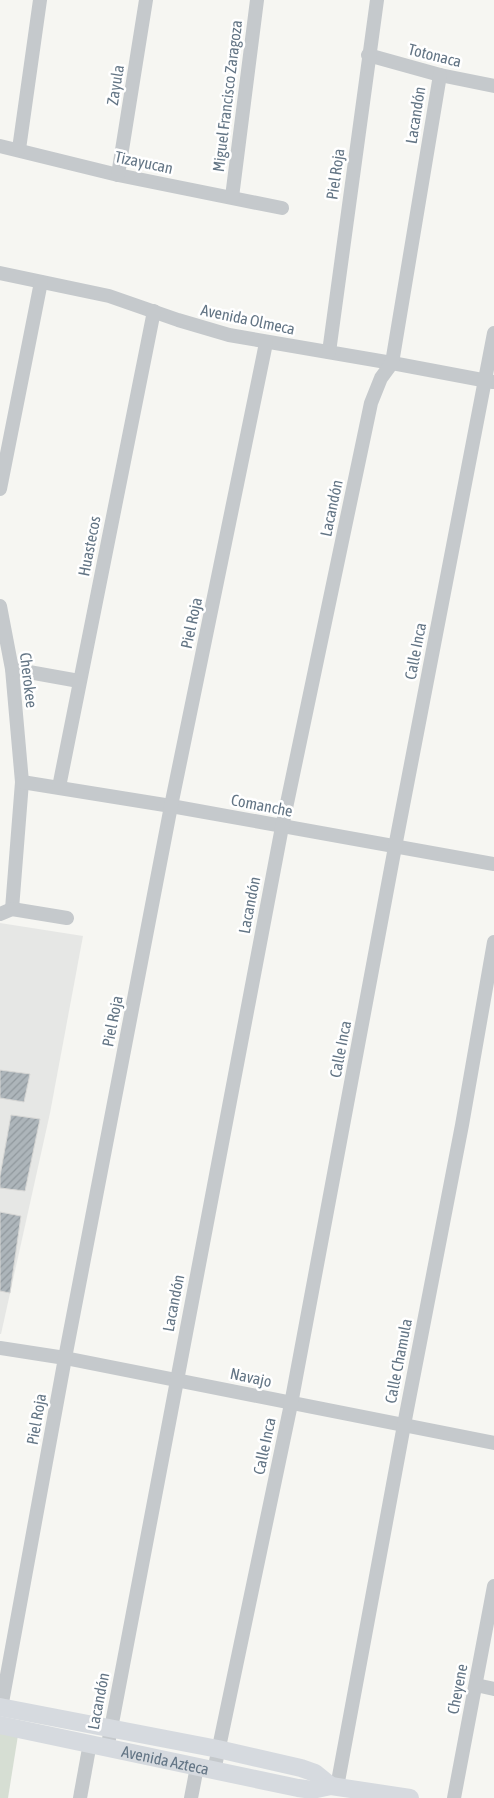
<svg xmlns="http://www.w3.org/2000/svg" width="494" height="1798" font-family="'Asap Condensed',sans-serif">
<style>
.built{fill:#e6e7e5}
.green{fill:#d6ded3}
.building{fill:url(#building-hatch);stroke:#d7d7d5}
.lines{fill:none;stroke-linecap:round;stroke-linejoin:round}
.minor{stroke:#c5c9cc;stroke-width:14}
.major{stroke:#d6dadf;stroke-width:18}
.labels{text-anchor:middle;dominant-baseline:central;stroke-width:5;stroke-linejoin:round;paint-order:stroke}
.street-label{font-size:16px;fill:#637585;stroke:#fff}
</style>
<defs>
<pattern id="building-hatch" width="6" height="6" patternUnits="userSpaceOnUse" patternTransform="scale(1.25)"><rect width="6" height="6" fill="#adb5ba"/><path d="M-1 1l2-2M0 6l6-6M5 7l2-2" fill="none" stroke="#90989d"/></pattern>
</defs>
<rect width="100%" height="100%" fill="#f6f6f2"/>
<path class="built" d="M0 923 83 936 50 1113 1 1334H0Z"/>
<path class="green" d="M0 1725 19 1729 8 1798H0Z"/>
<g class="building">
<path d="M0 1070 30 1074 24 1102 0 1098Z"/>
<path d="M11 1115 40 1119 25 1191 0 1188V1176Z"/>
<path d="M0 1212 21 1216 10 1293 0 1291Z"/>
</g>
<g class="lines">
<g class="minor">
<path d="M368 55 440 75 494 86"/>
<path d="M0 146 118 175 282 208"/>
<path d="M19 149 40 0"/>
<path d="M118 175 146 0"/>
<path d="M232 197 257 0"/>
<path d="M0 273 109 296 178 320 229 335 392 363 493 382"/>
<path d="M329 352 377 0"/>
<path d="M0 489 41 282"/>
<path d="M0 606 12 669 22 782 12 909"/>
<path d="M12 669 79 681"/>
<path d="M22 782 171 806 494 864"/>
<path d="M59 787 154 311"/>
<path d="M0 914 12 909 67 918"/>
<path d="M0 1348 65 1358 494 1443"/>
<path d="M476 1685 494 1689"/>
<path d="M1 1708 65 1358 171 806 266 343"/>
<path d="M109 1739 282 827 371 403 381 378 392 363 440 75"/>
<path d="M214 1771 291 1404 395 847 494 333"/>
<path d="M337 1787 404 1425 462 1125 494 942"/>
<path d="M80 1798 90 1743"/>
<path d="M191 1798 197 1767"/>
<path d="M454 1798 494 1586"/>
</g>
<g class="major">
<path d="M0 1707 218 1749 301 1768 315 1773 331 1786"/>
<path id="s1" d="M0 1725 298 1788 312 1790 331 1786 410 1798"/>
</g>
</g>
<g class="labels">
<g class="street-label">
<text transform="translate(435 55) rotate(14)">Totonaca</text>
<text transform="translate(115 85) rotate(-81)">Zayula</text>
<text transform="translate(227 96) rotate(-83)">Miguel Francisco Zaragoza</text>
<text transform="translate(415 115) rotate(-81)">Lacandón</text>
<text transform="translate(144 162) rotate(12)">Tizayucan</text>
<text transform="translate(335 174) rotate(-82)">Piel Roja</text>
<text transform="translate(248 319) rotate(12)">Avenida Olmeca</text>
<text transform="translate(331 508) rotate(-78)">Lacandón</text>
<text transform="translate(89 546) rotate(-79)">Huastecos</text>
<text transform="translate(191 623) rotate(-78)">Piel Roja</text>
<text transform="translate(415 651) rotate(-79)">Calle Inca</text>
<text transform="translate(29 680) rotate(83)">Cherokee</text>
<text transform="translate(262 805) rotate(11)">Comanche</text>
<text transform="translate(249 905) rotate(-79)">Lacandón</text>
<text transform="translate(112 1021) rotate(-79)">Piel Roja</text>
<text transform="translate(340 1049) rotate(-79)">Calle Inca</text>
<text transform="translate(173 1303) rotate(-79)">Lacandón</text>
<text transform="translate(398 1361) rotate(-79)">Calle Chamula</text>
<text transform="translate(251 1377) rotate(12)">Navajo</text>
<text transform="translate(36 1419) rotate(-80)">Piel Roja</text>
<text transform="translate(264 1446) rotate(-78)">Calle Inca</text>
<text transform="translate(457 1689) rotate(-79)">Cheyene</text>
<text transform="translate(98 1701) rotate(-79)">Lacandón</text>
<text stroke="none"><textPath href="#s1" startOffset="169">Avenida Azteca</textPath></text>
</g>
</g>
</svg>
